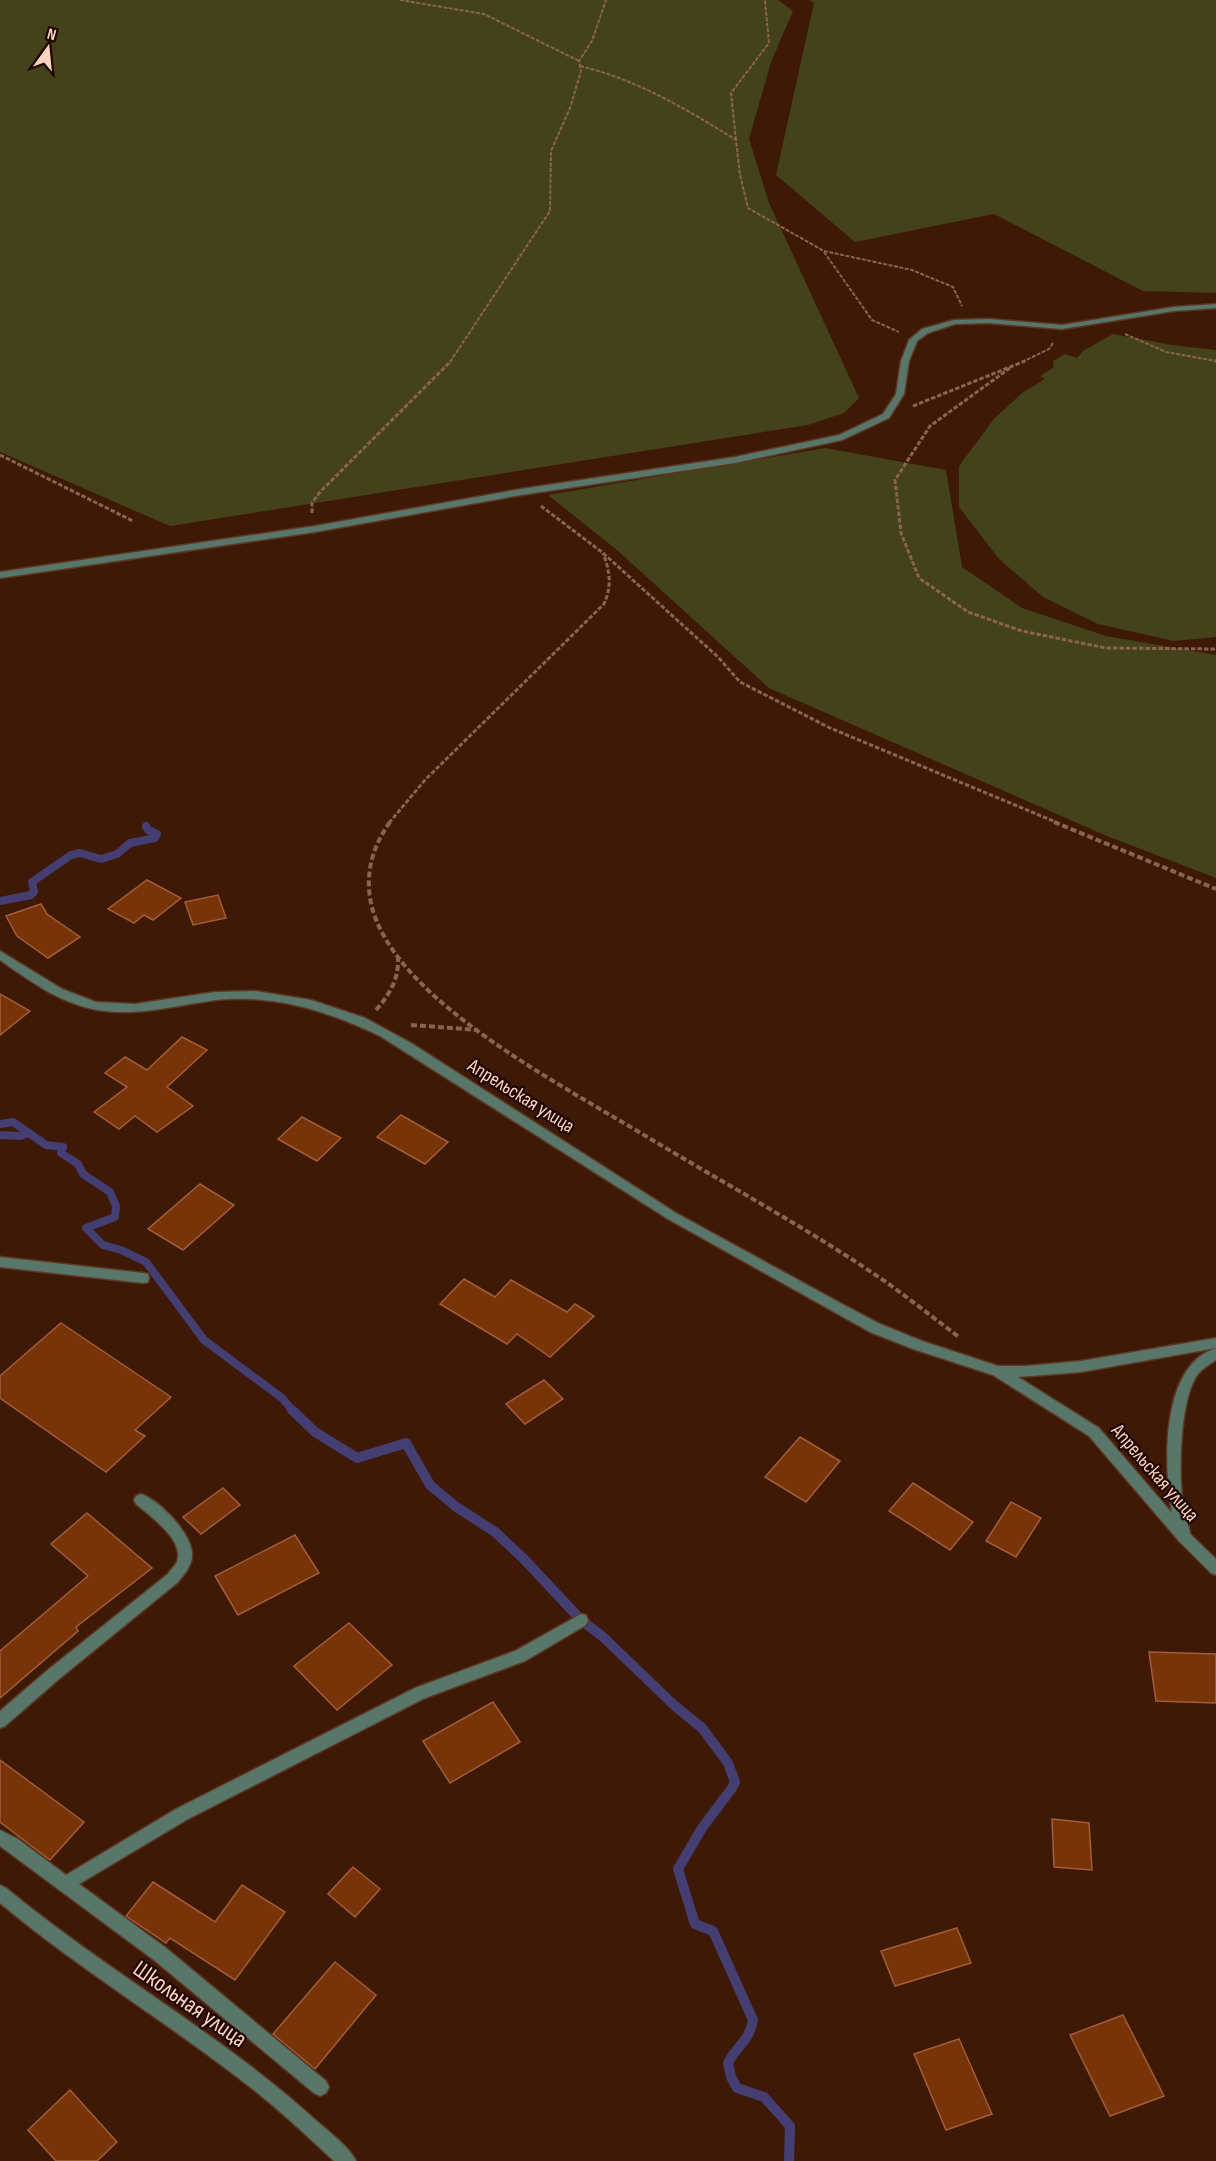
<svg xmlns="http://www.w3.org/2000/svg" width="1216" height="2161" font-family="'Sofia Sans Condensed',sans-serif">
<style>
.green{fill:#43421a}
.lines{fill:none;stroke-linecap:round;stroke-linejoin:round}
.stream-far1{stroke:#443e72;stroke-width:8}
.stream{stroke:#443e72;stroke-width:10}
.building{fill:#763408;stroke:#a45d37;stroke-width:1.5}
.service-casing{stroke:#5c3824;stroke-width:3}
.minor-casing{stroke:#5c3824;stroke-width:3}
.path-far2{stroke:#8a6450;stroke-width:2;stroke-dasharray:4 1.5;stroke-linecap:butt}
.path-far1{stroke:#8a6450;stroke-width:3;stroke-dasharray:4.5 2;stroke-linecap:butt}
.path{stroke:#8a6450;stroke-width:4;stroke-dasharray:6 3;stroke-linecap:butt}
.service{fill:#59766a;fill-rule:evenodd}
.minor{fill:#59766a;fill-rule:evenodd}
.labels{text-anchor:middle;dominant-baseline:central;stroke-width:4.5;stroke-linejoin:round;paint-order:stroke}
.street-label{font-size:20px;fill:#fcd3bf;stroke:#200500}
.near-street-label{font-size:24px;fill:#fcd3bf;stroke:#200500}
</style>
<rect width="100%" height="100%" fill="#3e1a06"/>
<g class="green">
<path d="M0 0H778L793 11 771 62 749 139 769 203 859 398 844 413 808 425 170 526 0 452Z"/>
<path d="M809 0H1216V293L1143 291 994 214 855 242 776 175 814 3Z"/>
<path d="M1113 334 1172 345 1216 350V637L1174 641 1098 624 1043 597 999 559 959 507V466L994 419 1022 393 1045 379 1040 376 1054 367 1053 361 1065 354 1077 358 1083 351Z"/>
<path d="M825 448 946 470 962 567 1022 608 1106 636 1216 655V878L1107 836 769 688 617 550 548 495Z"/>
</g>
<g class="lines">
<g class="stream-far1">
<path d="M0 901 31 895 34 892 32 882 71 855 80 853 101 859 117 854 130 843 155 838 157 834 148 830 146 826"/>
<path d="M0 1124 13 1122 29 1133"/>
<path d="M0 1135 20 1136 29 1133 46 1145 63 1147 61 1153 78 1164 83 1174 110 1192 116 1206 115 1217 86 1228 103 1245 121 1250 146 1262 204 1340 282 1398 293 1411"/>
</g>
<path class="stream" d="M292 1410 315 1432 357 1458 406 1443 430 1485 455 1506 495 1532 523 1558 581 1620 602 1636 675 1706 702 1728 728 1763 735 1782 732 1788 702 1828 678 1869 695 1924 713 1931 753 2020C749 2042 737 2045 728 2063L731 2077 737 2088 764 2097 790 2126 789 2161"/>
</g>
<g class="building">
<path d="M147 880 181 898 153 920 144 915 134 923 108 909Z"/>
<path d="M218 895 226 918 193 925 185 902Z"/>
<path d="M41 904 47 914 80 937 48 958 17 936 6 916Z"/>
<path d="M0 994 30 1011 0 1035Z"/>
<path d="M182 1037 207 1050 167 1087 193 1106 157 1132 135 1116 119 1129 94 1112 127 1087 105 1073 125 1057 147 1070Z"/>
<path d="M401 1115 448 1142 425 1164 377 1137Z"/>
<path d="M302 1117 341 1138 317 1161 278 1139Z"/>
<path d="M200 1184 234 1205 183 1250 148 1229Z"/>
<path d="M464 1279 495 1297 511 1280 567 1312 575 1304 594 1316 550 1357 517 1334 507 1344 440 1304Z"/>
<path d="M61 1323 171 1397 135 1430 145 1436 106 1472 0 1398V1376Z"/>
<path d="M544 1380 563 1399 525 1424 506 1404Z"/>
<path d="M800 1437 840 1461 806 1502 765 1477Z"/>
<path d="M913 1483 973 1522 950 1550 889 1511Z"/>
<path d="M223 1488 240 1505 201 1534 183 1517Z"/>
<path d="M1011 1502 1041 1518 1016 1557 986 1541Z"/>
<path d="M87 1513 152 1568 76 1627 78 1631 0 1698V1651L88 1576 51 1544Z"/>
<path d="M295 1535 319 1573 238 1615 215 1576Z"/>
<path d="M349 1623 392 1665 337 1710 294 1666Z"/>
<path d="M1149 1652 1216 1654V1703L1156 1701Z"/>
<path d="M493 1702 520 1742 450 1783 423 1741Z"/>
<path d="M0 1760 84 1822 50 1860 0 1822Z"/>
<path d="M1052 1819 1089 1823 1092 1870 1054 1867Z"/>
<path d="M353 1867 380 1889 355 1917 328 1894Z"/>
<path d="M153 1882 215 1922 242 1885 285 1912 235 1980 170 1938 166 1943 126 1916Z"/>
<path d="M957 1928 971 1963 895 1986 881 1951Z"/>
<path d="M335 1962 376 1995 315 2069 273 2034Z"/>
<path d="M1123 2015 1164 2096 1110 2116 1070 2035Z"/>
<path d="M959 2039 992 2114 946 2130 914 2054Z"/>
<path d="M70 2090 117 2142 97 2161H56L28 2130Z"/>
</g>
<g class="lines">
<g class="service-casing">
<g id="service">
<path d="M1216 1348V1360C1210 1364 1203 1368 1198 1374 1180 1398 1179 1467 1182 1496 1184 1510 1188 1524 1191 1537L1189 1541 1184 1543 1179 1541 1177 1537C1164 1488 1154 1368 1216 1348Z"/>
<path d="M141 1494C159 1500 191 1533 192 1553 193 1565 185 1573 178 1582L59 1679 5 1726 0 1728V1711L49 1669 168 1574C170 1570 175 1566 177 1562 185 1540 150 1516 136 1504L134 1500 136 1496Z"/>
<path d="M581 1614 586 1615 588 1620 586 1625 525 1661 425 1698 188 1819 79 1884 166 1948 326 2081 329 2087 326 2093 320 2096 314 2093 154 1960 0 1846V1830L18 1839 66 1875 176 1809 415 1688 515 1651Z"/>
</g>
</g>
<g class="minor-casing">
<g id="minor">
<path d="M1216 304V308L1174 311 1062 329 989 323 955 324 928 333 917 341 909 361 904 394 889 418 842 440 735 463 521 495 315 532 0 578V572L315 526 521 489 735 457 839 435 883 414 896 394 901 361 909 340 922 329 954 320 989 319 1062 325 1174 307Z"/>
<path d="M0 951 62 989 96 1002 135 1004 215 992 255 991 311 1000 365 1018 411 1043 676 1213 842 1304 880 1324 922 1341 998 1366H1026L1081 1361 1216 1338V1348L1081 1372 1018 1377 1099 1428 1189 1533 1216 1559V1575L1211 1573 1179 1541 1089 1436 993 1375 913 1349 870 1332 668 1219 380 1036C328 1011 274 994 216 1000 177 1005 138 1017 98 1010 61 1004 30 981 0 960Z"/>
<path d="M0 1257 143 1273 148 1274 149 1278 148 1282 143 1283 0 1267Z"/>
<path d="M0 1885 6 1888C104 1969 216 2031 311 2116 324 2128 349 2146 356 2161H334C303 2132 271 2102 237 2077 159 2017 75 1966 0 1903Z"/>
</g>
</g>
<g class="path-far2">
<path d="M400 0 484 14 579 61"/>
<path d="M580 66C638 80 686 109 736 140L740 175 748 208 824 251 912 270 953 287 962 306"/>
<path d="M736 140 731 93 769 43 765 1 763 0"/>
<path d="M824 252 872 320 899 332"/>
<path d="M1125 334 1166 352 1216 361"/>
<path d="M450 362 550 211 551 151 570 108 581 71 579 61 592 41 606 0"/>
<path d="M1022 362 1049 349 1053 343"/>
</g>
<g class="path-far1">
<path d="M1214 361H1216"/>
<path d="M1010 368 930 426 895 480 901 533 919 578 968 612 1022 631 1106 648 1216 649"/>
<path d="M913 406 1025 361"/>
<path d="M0 455 133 521"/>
<path d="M541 506 603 553 718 657 740 682 830 728 1058 823"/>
<path d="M312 513V503L320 492 451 361"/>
<path d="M389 823 425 780 604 604C612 586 610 571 603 553"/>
</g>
<g class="path">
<path d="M390 822C364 858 362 898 384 936 429 1017 570 1090 649 1138 727 1185 812 1231 886 1282 911 1300 935 1319 959 1337"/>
<path d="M1054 822 1216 889"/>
<path d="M376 1010C390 994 399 979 398 957"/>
<path d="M411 1025 478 1030"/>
</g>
<use href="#service" class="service"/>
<use href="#minor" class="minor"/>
</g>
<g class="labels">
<g class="street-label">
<text transform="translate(521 1096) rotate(32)">Апрельская улица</text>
<text transform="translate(1155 1473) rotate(49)">Апрельская улица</text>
</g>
<g class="near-street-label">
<text transform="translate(190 2004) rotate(35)">Школьная улица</text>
</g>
</g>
<g transform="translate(48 48) rotate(15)" stroke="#200500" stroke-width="4.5" paint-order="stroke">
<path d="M0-4.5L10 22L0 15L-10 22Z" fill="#fcd3bf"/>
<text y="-9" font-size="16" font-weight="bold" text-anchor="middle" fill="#fcd3bf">N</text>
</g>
</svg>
